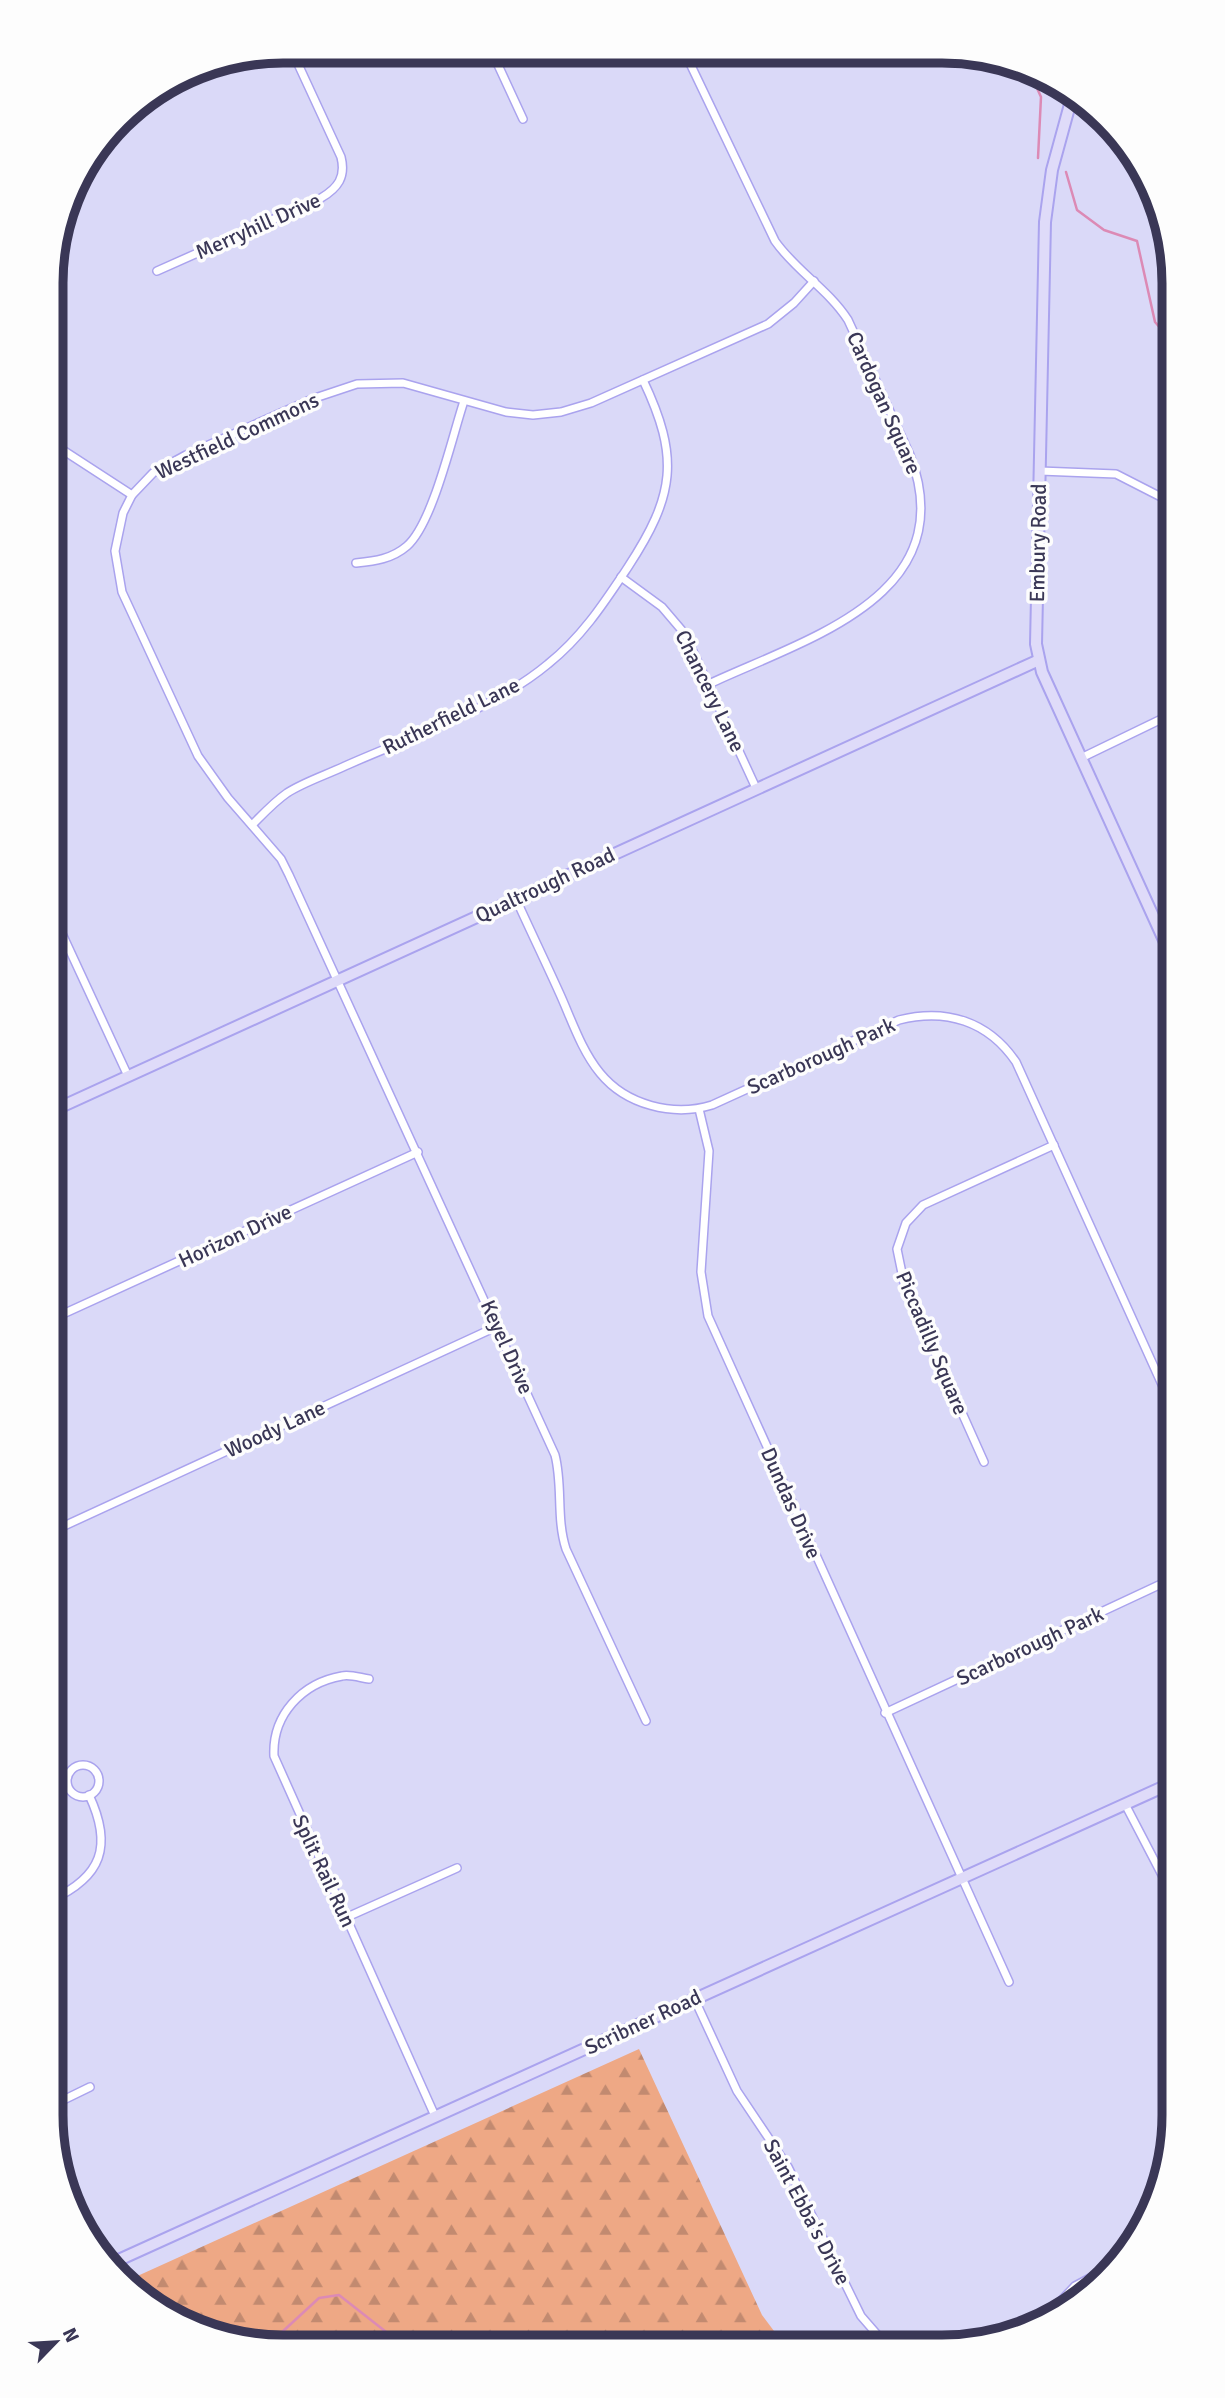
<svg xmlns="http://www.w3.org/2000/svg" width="1225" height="2398" font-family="Signika,sans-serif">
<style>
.forest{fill:url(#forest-firs)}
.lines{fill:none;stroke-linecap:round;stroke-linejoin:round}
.stream{stroke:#dc8ab5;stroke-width:2.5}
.street-casing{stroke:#aaa3ee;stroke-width:10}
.secondary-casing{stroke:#aaa3ee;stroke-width:14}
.street{stroke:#fff;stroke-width:7}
.secondary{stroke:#dfdbf9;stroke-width:10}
.labels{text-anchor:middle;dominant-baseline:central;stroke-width:7;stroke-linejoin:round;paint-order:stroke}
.street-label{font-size:21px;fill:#3a3756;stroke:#fdfdfd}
.rim{fill:none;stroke:#3a3756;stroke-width:9}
</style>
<defs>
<pattern id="forest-firs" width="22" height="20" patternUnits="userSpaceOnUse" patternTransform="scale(1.75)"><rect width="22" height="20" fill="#eea885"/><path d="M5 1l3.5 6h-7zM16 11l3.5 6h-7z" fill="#c28a70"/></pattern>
</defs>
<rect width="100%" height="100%" fill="#dad9f8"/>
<path class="forest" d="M639 2049 762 2315 786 2347 252 2345 181 2323 142 2298 133 2278Z"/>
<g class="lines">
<g class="stream">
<path d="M1032 77 1041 97 1038 158"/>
<path d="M1066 172 1077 210 1104 230 1137 241 1155 322 1168 337 1174 334"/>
<path d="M268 2345 319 2298 339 2295 404 2346"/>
</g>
<g class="street-casing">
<g id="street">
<path d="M492 52 523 119"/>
<path d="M685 53 775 241C796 271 828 289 848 320L910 455C964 596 805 639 709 684"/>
<path d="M157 271 321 198C338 188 346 177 341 157L292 51"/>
<path d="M52 443 132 495"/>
<path d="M1040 471 1116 474 1161 497H1174"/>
<path d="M356 563C375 561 392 559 407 546 433 523 452 437 464 401"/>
<path d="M621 577 662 607 685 634 756 788"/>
<path d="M1081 758 1174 713"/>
<path d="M252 825C263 814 274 802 287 793 304 782 326 775 345 766 410 737 493 710 548 664 582 637 604 603 628 567 675 495 680 458 643 380"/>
<path d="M516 899C530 930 545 961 559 992 571 1018 581 1050 600 1073 626 1105 673 1117 712 1105L899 1020C946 1008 988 1021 1016 1062L1174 1411"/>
<path d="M52 912 128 1076"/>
<path d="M699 1109 709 1151 701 1272 708 1316 1009 1982"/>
<path d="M52 1319 418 1152"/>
<path d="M984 1462 904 1283 897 1249 906 1223 923 1205 1054 1145"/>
<path d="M51 1532 498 1326"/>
<path d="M369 1679C361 1678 350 1674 342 1676 302 1683 272 1715 274 1756L435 2116"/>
<path d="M885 1713 1174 1578"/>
<path d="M646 1721 566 1549C556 1518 563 1486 555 1455L289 875 281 859 228 798 198 756 122 592 115 551 123 513 132 495 153 473 186 455 312 399 357 384 403 383 506 412 533 415 561 412 591 403 768 324 794 303 814 281"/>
<circle cx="83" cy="1781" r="16"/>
<path d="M1125 1804 1174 1898"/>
<path d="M51 1900C102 1877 113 1846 89 1795"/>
<path d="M345 1918 457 1868"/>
<path d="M694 1998 737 2091 788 2167 861 2316 888 2347"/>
<path d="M51 2106 90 2087"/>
<path d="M1038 2325 1075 2286 1120 2262"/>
</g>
</g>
<g class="secondary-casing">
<g id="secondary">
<path d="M1072 97 1052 170 1045 222 1036 644 1042 672 1174 962"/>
<path d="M52 1111 1039 660"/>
<path d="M112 2263 1174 1782"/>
</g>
</g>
<use href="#street" class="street"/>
<use href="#secondary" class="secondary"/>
</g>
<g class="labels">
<g class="street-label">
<text transform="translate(258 226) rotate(-24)">Merryhill Drive</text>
<text transform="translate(884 403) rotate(66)">Cardogan Square</text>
<text transform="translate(237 436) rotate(-25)">Westfield Commons</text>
<text transform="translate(1038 543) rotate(-89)">Embury Road</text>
<text transform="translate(710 691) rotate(64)">Chancery Lane</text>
<text transform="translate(451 716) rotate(-26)">Rutherfield Lane</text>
<text transform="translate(545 885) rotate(-25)">Qualtrough Road</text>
<text transform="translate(821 1056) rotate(-24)">Scarborough Park</text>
<text transform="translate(235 1236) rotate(-25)">Horizon Drive</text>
<text transform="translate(932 1343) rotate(67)">Piccadilly Square</text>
<text transform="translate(507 1347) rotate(66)">Keyel Drive</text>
<text transform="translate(275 1429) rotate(-25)">Woody Lane</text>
<text transform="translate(791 1503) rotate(66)">Dundas Drive</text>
<text transform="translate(1030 1646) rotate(-25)">Scarborough Park</text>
<text transform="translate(324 1871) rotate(65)">Split Rail Run</text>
<text transform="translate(643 2022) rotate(-25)">Scribner Road</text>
<text transform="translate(807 2212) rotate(62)">Saint Ebba's Drive</text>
</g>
</g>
<path d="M0 0H1225V2398H0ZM283 63H942A220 220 0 0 1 1162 283V2115A220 220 0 0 1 942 2335H283A220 220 0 0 1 63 2115V283A220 220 0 0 1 283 63Z" fill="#fdfdfd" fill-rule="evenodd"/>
<path class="rim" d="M283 63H942A220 220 0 0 1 1162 283V2115A220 220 0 0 1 942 2335H283A220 220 0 0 1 63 2115V283A220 220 0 0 1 283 63Z"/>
<g transform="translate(56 2342) rotate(65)" stroke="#fdfdfd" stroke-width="5" paint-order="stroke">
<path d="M0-5L12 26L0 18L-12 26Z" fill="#3a3756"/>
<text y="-10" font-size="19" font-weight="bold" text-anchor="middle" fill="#3a3756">N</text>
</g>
</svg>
